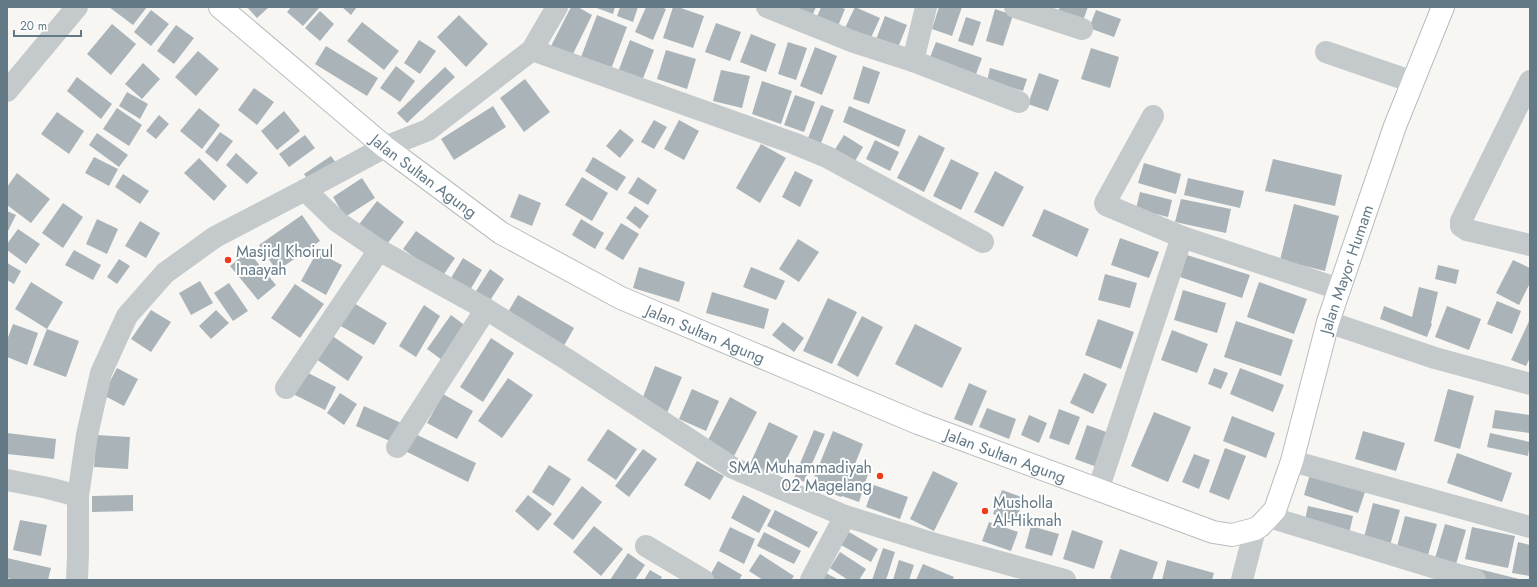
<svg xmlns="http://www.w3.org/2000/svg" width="1537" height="587" font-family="Jost,sans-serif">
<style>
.building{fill:#aab4b8}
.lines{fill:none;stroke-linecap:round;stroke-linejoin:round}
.major-casing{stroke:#b7bcbf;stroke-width:24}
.minor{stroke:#c4c9cb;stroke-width:22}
.major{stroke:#fff;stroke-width:22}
.poi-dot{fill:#ee3c1b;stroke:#fff;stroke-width:1.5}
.labels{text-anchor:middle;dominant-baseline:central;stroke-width:4;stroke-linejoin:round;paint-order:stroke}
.street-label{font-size:16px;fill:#637986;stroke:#fff}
.poi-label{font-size:16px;fill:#637986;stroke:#fff;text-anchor:start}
</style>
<rect width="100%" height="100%" fill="#f7f6f3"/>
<g class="building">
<path d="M109 7H147L133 25Z"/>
<path d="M247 7H269L257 18Z"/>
<path d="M291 7H320L303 26 287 12Z"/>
<path d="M342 7H357L351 15Z"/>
<path d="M571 7H578L592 15 571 58 550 48Z"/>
<path d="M594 7H615L613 14Z"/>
<path d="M620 7H638L633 22 617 16Z"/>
<path d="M646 7H661L666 9 653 40 635 32Z"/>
<path d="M673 7H678L704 16 693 48 663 38Z"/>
<path d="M794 7H816L810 21Z"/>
<path d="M821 7H840L845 9 836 31 815 22Z"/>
<path d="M855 7 880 18 869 42 844 30Z"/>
<path d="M939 7H962L952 36 932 29Z"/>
<path d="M1060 7H1088L1081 26 1056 16Z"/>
<path d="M995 9 1013 15 1003 46 986 41Z"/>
<path d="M151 10 169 24 151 46 134 32Z"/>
<path d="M1096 10 1121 19 1114 37 1089 28Z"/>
<path d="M320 11 334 24 320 41 305 28Z"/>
<path d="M459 15 488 44 466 67 437 37Z"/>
<path d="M597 15 627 27 611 69 581 57Z"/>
<path d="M885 16 907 25 897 50 875 42Z"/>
<path d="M966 17 981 22 973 46 958 41Z"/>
<path d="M362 22 399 51 384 70 347 41Z"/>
<path d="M716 23 741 32 730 61 705 52Z"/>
<path d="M112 24 136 44 111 75 87 54Z"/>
<path d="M176 25 194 38 174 64 157 51Z"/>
<path d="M751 34 776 44 766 72 740 62Z"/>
<path d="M419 40 436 51 420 74 404 63Z"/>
<path d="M630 40 654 50 642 81 618 72Z"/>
<path d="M788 42 807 48 796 80 778 74Z"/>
<path d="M936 42 982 58 975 77 929 60Z"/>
<path d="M326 46 378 78 367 96 315 64Z"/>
<path d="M815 47 837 56 822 95 800 86Z"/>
<path d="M1091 48 1119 57 1110 88 1081 79Z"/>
<path d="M666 50 696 59 687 89 657 79Z"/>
<path d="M198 51 219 69 196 96 175 77Z"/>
<path d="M143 63 160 79 142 99 125 84Z"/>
<path d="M396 66 415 81 400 102 380 88Z"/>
<path d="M863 66 880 72 869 104 853 99Z"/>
<path d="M445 67 455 77 407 123 397 113Z"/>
<path d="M990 68 1027 79 1023 91 987 81Z"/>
<path d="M721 70 750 76 742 108 713 101Z"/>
<path d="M1039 73 1059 80 1048 111 1028 104Z"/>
<path d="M77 77 112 104 101 119 67 91Z"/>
<path d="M525 79 550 112 524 132 500 98Z"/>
<path d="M762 81 792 91 781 124 752 114Z"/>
<path d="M254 88 274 102 257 125 238 110Z"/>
<path d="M127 92 148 104 140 119 119 106Z"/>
<path d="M795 95 815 102 804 132 784 125Z"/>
<path d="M821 105 834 110 821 143 808 138Z"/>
<path d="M493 106 506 127 454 160 441 139Z"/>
<path d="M849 106 906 130 899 147 843 122Z"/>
<path d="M117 108 142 125 129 146 103 129Z"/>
<path d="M199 108 220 125 202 149 180 131Z"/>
<path d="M284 111 300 131 277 150 261 131Z"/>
<path d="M57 112 84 131 69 154 41 134Z"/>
<path d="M159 115 169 124 156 139 146 131Z"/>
<path d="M654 120 667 127 654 149 641 142Z"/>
<path d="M679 120 699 131 684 160 664 149Z"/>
<path d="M620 129 634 140 620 158 606 146Z"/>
<path d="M220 132 233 141 217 162 205 152Z"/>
<path d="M97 133 128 155 119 167 89 145Z"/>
<path d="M305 135 315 148 289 167 279 154Z"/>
<path d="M844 135 863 147 854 163 834 151Z"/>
<path d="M919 135 945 148 924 192 897 178Z"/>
<path d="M875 140 899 152 890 171 866 159Z"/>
<path d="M761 144 786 158 760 203 736 188Z"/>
<path d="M236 153 258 173 247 184 226 165Z"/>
<path d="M331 156 339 167 311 185 304 174Z"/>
<path d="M94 157 118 169 109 186 85 173Z"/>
<path d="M593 157 626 177 617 191 585 171Z"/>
<path d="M199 158 227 186 214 201 184 173Z"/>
<path d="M951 159 979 173 961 210 933 196Z"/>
<path d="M1273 159 1342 175 1335 206 1265 191Z"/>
<path d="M1144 163 1181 174 1176 194 1138 183Z"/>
<path d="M795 171 813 180 800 207 782 197Z"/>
<path d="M995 171 1024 187 1003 227 974 212Z"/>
<path d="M17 173 50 199 31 223 7 205V187Z"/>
<path d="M123 174 149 191 140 204 115 187Z"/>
<path d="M582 177 608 193 592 221 565 205Z"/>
<path d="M638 177 657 190 648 205 628 193Z"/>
<path d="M362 178 375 198 345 217 333 197Z"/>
<path d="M1188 178 1244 191 1240 208 1184 195Z"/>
<path d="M1140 192 1172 200 1168 217 1136 209Z"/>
<path d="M519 194 541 203 532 226 510 217Z"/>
<path d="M1181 199 1231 209 1226 233 1175 222Z"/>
<path d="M377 201 404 222 384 248 357 227Z"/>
<path d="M63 203 83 217 63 248 42 233Z"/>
<path d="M1294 204 1339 216 1325 271 1280 260Z"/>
<path d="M635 206 649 216 640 229 626 218Z"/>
<path d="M1044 209 1089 229 1077 257 1032 236Z"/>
<path d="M7 211 16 215 7 233Z"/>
<path d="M302 215 320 241 277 271 259 245Z"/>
<path d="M97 219 118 229 107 254 86 244Z"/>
<path d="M581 219 604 233 595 249 572 235Z"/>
<path d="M140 221 160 233 146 258 125 246Z"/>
<path d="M621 223 639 234 623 260 605 249Z"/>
<path d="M18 229 40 244 26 264 7 250V244Z"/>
<path d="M416 231 455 258 442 277 403 249Z"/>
<path d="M1120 238 1159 252 1149 278 1111 265Z"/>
<path d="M798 239 819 252 799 282 779 269Z"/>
<path d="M74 250 101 265 93 280 65 265Z"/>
<path d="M248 251 276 285 258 300 230 266Z"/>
<path d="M317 252 342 265 326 295 301 281Z"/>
<path d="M1187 255 1250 275 1242 298 1180 277Z"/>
<path d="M463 258 482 270 467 295 448 283Z"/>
<path d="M119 259 130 266 117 284 107 277Z"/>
<path d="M1513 260 1530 268V283L1519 305 1496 293Z"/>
<path d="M7 263 21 271 14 284 7 280Z"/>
<path d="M1438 265 1459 270 1456 284 1435 279Z"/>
<path d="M639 267 685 282 679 302 633 288Z"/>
<path d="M751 267 785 281 776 300 743 287Z"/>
<path d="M490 269 504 279 487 305 473 296Z"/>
<path d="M1105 274 1137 283 1130 308 1098 300Z"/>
<path d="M200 281 213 303 191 315 179 293Z"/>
<path d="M31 282 63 302 47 329 15 309Z"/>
<path d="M1259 282 1307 299 1294 334 1247 317Z"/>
<path d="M229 283 248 311 233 321 214 293Z"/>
<path d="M295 284 324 304 300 338 271 318Z"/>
<path d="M1419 287 1438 292 1431 323 1432 324 1427 337 1380 319 1384 306 1412 317Z"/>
<path d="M1183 290 1226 303 1217 333 1174 320Z"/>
<path d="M712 292 769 309 764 329 706 313Z"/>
<path d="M518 295 574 328 561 351 505 317Z"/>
<path d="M828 298 857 312 832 364 803 351Z"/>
<path d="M1497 301 1521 311 1512 334 1487 324Z"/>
<path d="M352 302 387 323 374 345 339 325Z"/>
<path d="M424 305 440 316 416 357 399 346Z"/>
<path d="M1447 306 1481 319 1469 350 1435 337Z"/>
<path d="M151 310 171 322 151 352 131 339Z"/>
<path d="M216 310 229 323 211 339 199 326Z"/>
<path d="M451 315 467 327 442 360 427 349Z"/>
<path d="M862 316 883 327 858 377 837 365Z"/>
<path d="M1098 319 1134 332 1121 369 1085 355Z"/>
<path d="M1530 319V358L1526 366 1511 360Z"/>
<path d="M1236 321 1293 340 1281 376 1224 357Z"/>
<path d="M783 322 804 338 794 352 772 335Z"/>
<path d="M13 324 38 333 27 365 7 357V340Z"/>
<path d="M915 324 962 348 942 388 895 364Z"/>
<path d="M47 329 79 341 66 377 33 365Z"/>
<path d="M1172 330 1208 344 1197 373 1161 360Z"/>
<path d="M331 335 363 357 348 381 316 359Z"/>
<path d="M491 338 514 353 483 402 460 387Z"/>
<path d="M655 366 682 377 667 413 641 402Z"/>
<path d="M117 368 138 379 124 406 103 395Z"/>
<path d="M1214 368 1228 373 1221 389 1208 384Z"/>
<path d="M1240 368 1284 385 1273 412 1230 394Z"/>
<path d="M302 370 336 387 325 410 291 393Z"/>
<path d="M1084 373 1107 384 1093 414 1070 403Z"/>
<path d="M508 378 533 395 502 438 478 421Z"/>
<path d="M969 383 987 391 972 426 954 419Z"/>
<path d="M692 389 719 401 706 431 679 419Z"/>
<path d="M1448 389 1474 396 1460 449 1434 441Z"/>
<path d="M340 393 357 404 344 425 327 413Z"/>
<path d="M443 394 473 411 457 439 427 423Z"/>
<path d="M730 397 757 412 733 458 706 444Z"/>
<path d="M364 406 401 423 392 442 356 426Z"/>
<path d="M987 408 1016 419 1009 439 979 427Z"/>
<path d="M1059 409 1080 417 1069 445 1049 438Z"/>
<path d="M1495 410 1530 415 1529 433 1492 428Z"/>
<path d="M1154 412 1191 427 1168 482 1131 466Z"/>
<path d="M1029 415 1047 423 1039 443 1021 435Z"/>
<path d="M1232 416 1275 433 1266 458 1223 441Z"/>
<path d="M769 422 798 436 778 477 750 464Z"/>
<path d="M1087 425 1109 433 1097 467 1075 459Z"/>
<path d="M608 429 637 449 616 480 587 460Z"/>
<path d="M814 430 825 434 804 482 794 478Z"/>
<path d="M833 431 863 444 853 469 868 474 859 502 842 496 841 497 811 485Z"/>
<path d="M1363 431 1405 443 1396 471 1355 459Z"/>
<path d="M411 432 476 463 468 482 403 450Z"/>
<path d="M7 433 56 439 54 459 7 454Z"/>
<path d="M1490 433 1530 442 1528 456 1487 447Z"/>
<path d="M96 435 130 437 128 469 94 467Z"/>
<path d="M1225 448 1246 456 1229 500 1209 492Z"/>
<path d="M643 449 657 459 629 497 615 486Z"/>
<path d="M1457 453 1512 473 1502 502 1447 483Z"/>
<path d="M1194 454 1210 460 1199 489 1182 482Z"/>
<path d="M697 461 724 476 710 500 684 485Z"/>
<path d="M549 465 571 479 553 506 532 492Z"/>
<path d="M933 471 958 483 934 531 910 519Z"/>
<path d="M1311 471 1366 489 1358 513 1304 495Z"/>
<path d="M874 485 908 497 900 519 866 507Z"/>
<path d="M582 486 602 502 573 540 553 524Z"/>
<path d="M1002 490 1024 498 1015 523 993 514Z"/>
<path d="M133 495V511L92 512V496Z"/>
<path d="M528 495 552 514 538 531 515 511Z"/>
<path d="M743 495 771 510 759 533 731 518Z"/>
<path d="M1373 503 1400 510 1389 549 1363 541Z"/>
<path d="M1308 506 1353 516 1349 534 1304 524Z"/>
<path d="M775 510 818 532 809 548 767 526Z"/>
<path d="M1405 516 1437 524 1426 562 1395 554Z"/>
<path d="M20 520 47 525 41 556 13 550Z"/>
<path d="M989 522 1018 532 1011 551 982 541Z"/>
<path d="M1445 524 1466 530 1454 571 1433 565Z"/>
<path d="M594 526 623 549 601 576 573 552Z"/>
<path d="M1031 526 1059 534 1052 556 1025 548Z"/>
<path d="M730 527 755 539 744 564 719 551Z"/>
<path d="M1472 527 1515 536 1508 568 1465 559Z"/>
<path d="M1072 530 1103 541 1094 569 1063 559Z"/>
<path d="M764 532 801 551 794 564 757 546Z"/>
<path d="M849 532 878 549 871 562 841 545Z"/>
<path d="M1518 542 1530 545V576L1512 573Z"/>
<path d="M883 548 895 552 886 580H872Z"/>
<path d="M1120 549 1158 562 1152 580H1116L1110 578Z"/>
<path d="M840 552 866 569 859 580H848L830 568Z"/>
<path d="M628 553 645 565 635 580H610Z"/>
<path d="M760 554 794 576 791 580H763L749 571Z"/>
<path d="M7 558 51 568 48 580H15L7 578Z"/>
<path d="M899 560 914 565 909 580H893Z"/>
<path d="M1167 560 1214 573 1212 580H1162Z"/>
<path d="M718 561 742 575 739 580 708 579Z"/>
<path d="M923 564 954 577 952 580H916Z"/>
<path d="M1463 565 1519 579V580H1480Z"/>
<path d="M650 570 662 577 660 580H644Z"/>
<path d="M826 573 839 580H822Z"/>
</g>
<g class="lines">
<g class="major-casing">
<g id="major">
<path id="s1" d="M220 7 385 147 501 233 621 298 918 423 1213 532 1232 535 1255 529 1260 526 1275 510 1292 461 1328 322 1395 126 1443 7"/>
</g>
</g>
<g class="minor">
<path d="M767 7 854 42 913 61 1019 102"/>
<path d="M1015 7 1082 29"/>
<path d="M532 50 793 143 827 157 983 242"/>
<path d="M1326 52 1413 82"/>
<path d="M913 61 926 7"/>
<path d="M1530 81 1461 221V226L1467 230 1530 245"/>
<path d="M7 91 77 7"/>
<path d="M1153 116 1105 203 1106 205 1182 237 1339 289"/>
<path d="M305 190 338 222 379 250 486 309 568 360 733 468 845 516 935 544 1065 580"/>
<path d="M1328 322 1435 358 1530 384"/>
<path d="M286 388 379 250"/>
<path d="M397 447 486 309"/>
<path d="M1292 461 1530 527"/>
<path d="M7 480 48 488 78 496"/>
<path d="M1098 490 1182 237"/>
<path d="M1269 517 1475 580"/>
<path d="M646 546 703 580"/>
<path d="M77 580 78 554V496L87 435 101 373 127 316 165 273 215 237 305 190 385 147 428 130 532 50 557 7"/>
<path d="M811 580 845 516"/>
<path d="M1242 580 1255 529"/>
</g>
<use href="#major" class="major"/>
</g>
<g class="poi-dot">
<circle cx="228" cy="260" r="4"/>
<circle cx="880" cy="476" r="4"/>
<circle cx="985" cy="511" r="4"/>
</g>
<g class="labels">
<g class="street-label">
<text stroke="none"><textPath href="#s1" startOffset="265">Jalan Sultan Agung</textPath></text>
<text stroke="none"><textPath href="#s1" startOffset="1456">Jalan Mayor Humam</textPath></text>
<text stroke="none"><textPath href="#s1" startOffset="589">Jalan Sultan Agung</textPath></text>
<text stroke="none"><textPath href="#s1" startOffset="913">Jalan Sultan Agung</textPath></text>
</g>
<g class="poi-label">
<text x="236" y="251">Masjid Khoirul<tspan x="236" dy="18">Inaayah</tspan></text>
<text x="872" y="467" text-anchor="end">SMA Muhammadiyah<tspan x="872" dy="18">02 Magelang</tspan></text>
<text x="993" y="502">Musholla<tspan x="993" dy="18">Al-Hikmah</tspan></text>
</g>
</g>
<rect width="1537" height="587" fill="none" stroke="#637986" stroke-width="16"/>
<path d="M14 30v6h67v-6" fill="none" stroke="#637986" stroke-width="2"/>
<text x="20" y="30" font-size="12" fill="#637986" stroke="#ffffff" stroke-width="3" paint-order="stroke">20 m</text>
</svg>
